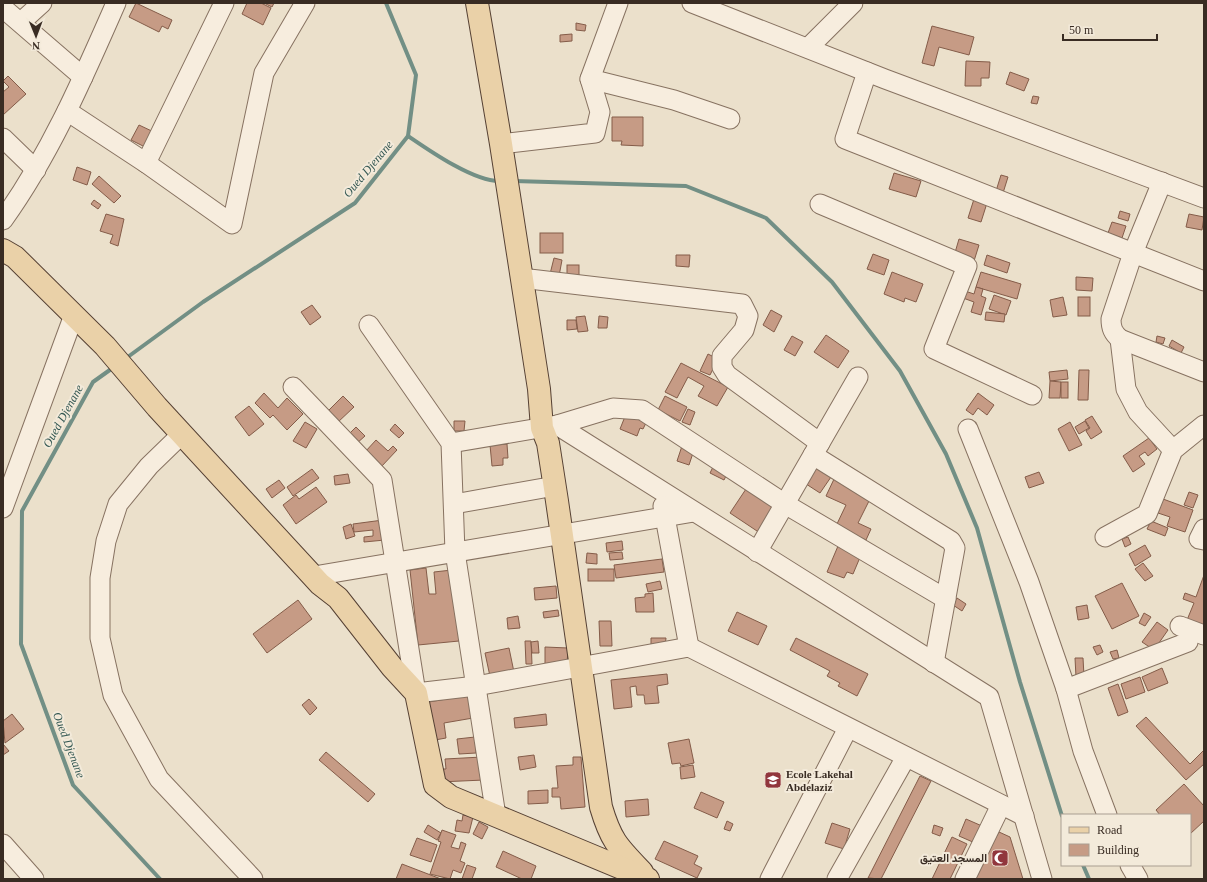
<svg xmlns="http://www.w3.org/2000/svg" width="1207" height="882" font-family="'Times New Roman',Vazirmatn,serif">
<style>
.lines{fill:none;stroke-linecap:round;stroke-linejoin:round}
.stream{stroke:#728f85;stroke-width:4}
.building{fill:#c69b85;stroke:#845c49}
.minor-casing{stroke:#877261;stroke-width:21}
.major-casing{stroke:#564134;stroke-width:24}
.minor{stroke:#f7edde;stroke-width:19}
.major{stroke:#ead1a8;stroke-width:22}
.labels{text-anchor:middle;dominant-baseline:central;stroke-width:4;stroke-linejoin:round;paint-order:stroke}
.poi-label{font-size:11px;font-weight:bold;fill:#392c23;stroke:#f3eada;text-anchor:start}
.water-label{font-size:12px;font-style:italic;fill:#335752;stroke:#f3eada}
</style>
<rect width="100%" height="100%" fill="#ebe0cb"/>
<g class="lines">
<g class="stream">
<path d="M408 136C430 151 473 181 499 181"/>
<path d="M514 181 686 186 766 218 832 282 900 371 946 454 977 528 1020 682 1062 816"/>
<path d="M125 359 203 302 355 203 408 136 416 75 386 3"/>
<path d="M114 367 93 382 22 511 21 644 73 785 160 879"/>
<path d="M1083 865 1089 879"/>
</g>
</g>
<g class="building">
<path d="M136 3 172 20 168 29 162 26 159 32 129 17Z"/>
<path d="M247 3H261L271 8 263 25 242 14Z"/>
<path d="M264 3H274L272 7Z"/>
<path d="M576 23 586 25 585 31 576 30Z"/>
<path d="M932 26 974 37 969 55 939 47 934 66 922 63Z"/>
<path d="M572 34V41L560 42V35Z"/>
<path d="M966 61 990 62 989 78H981V86H965Z"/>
<path d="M1010 72 1029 79 1024 91 1006 84Z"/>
<path d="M8 76 26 94 3 115V92L9 87 3 81Z"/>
<path d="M1033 96 1039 97 1037 104 1031 103Z"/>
<path d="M612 117H643V146L621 145 622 141H612Z"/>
<path d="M139 125 158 134 151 150 131 140Z"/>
<path d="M77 167 91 172 87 185 73 180Z"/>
<path d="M894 173 921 181 916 197 889 189Z"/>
<path d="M1001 175 1008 177 1003 193 996 191Z"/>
<path d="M99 176 121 196 114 203 92 184Z"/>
<path d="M974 199 987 203 981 222 968 218Z"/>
<path d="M94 200 101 205 98 209 91 204Z"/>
<path d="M1120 211 1130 214 1128 221 1118 218Z"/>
<path d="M106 214 124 219 118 246 110 243 113 235 100 231Z"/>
<path d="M1189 214 1204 217 1202 230 1186 227Z"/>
<path d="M1112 222 1126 226 1122 238 1108 233Z"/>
<rect x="540" y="233" width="23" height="20"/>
<path d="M959 239 979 245 974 261 954 256Z"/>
<path d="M873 254 889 260 884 275 867 269Z"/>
<path d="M676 255H690L689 267 676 266Z"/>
<path d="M987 255 1010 263 1007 273 984 265Z"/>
<path d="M554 258 562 260 559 276 550 274Z"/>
<rect x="567" y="265" width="12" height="14"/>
<path d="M892 272 923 284 916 302 905 298 904 302 884 294Z"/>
<path d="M981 272 1021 284 1017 299 976 287Z"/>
<path d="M1076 277 1093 278 1092 291 1076 290Z"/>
<path d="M976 287 983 289 981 296 986 298 981 315 971 312 974 302 963 298 965 291 974 294Z"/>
<path d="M994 295 1011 301 1006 315 989 309Z"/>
<path d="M1063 297 1067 315 1053 317 1050 300Z"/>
<rect x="1078" y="297" width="12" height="19"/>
<path d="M312 305 321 317 310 325 301 312Z"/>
<path d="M771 310 782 316 774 332 763 325Z"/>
<path d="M986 312 1005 314 1004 322 985 320Z"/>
<path d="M585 316 588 331 578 332 576 317Z"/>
<path d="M599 316 608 317 607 328H598Z"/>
<path d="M567 320H576L577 329 567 330Z"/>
<path d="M826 335 849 351 838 368 814 352Z"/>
<path d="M792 336 803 342 795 356 784 350Z"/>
<path d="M1157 336 1165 338 1163 344 1156 342Z"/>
<path d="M1172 340 1184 347 1181 353 1169 346Z"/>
<path d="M708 354 718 359 710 375 700 371Z"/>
<path d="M681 363 728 387 717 406 698 396 704 386 688 377 677 398 665 392Z"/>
<path d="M1067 370 1068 379 1050 381 1049 372Z"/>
<path d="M1079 370H1089L1088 400H1078Z"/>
<path d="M1050 381 1061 382 1060 398H1049Z"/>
<rect x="1061" y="382" width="7" height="16"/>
<path d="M264 393 278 408 287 398 303 414 287 430 273 415 270 418 255 403Z"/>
<path d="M978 393 994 405 987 415 978 408 973 415 966 410Z"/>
<path d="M343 396 354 407 337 423 327 412Z"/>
<path d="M665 396 687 407 680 421 658 410Z"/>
<path d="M249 406 264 424 249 436 235 417Z"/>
<path d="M688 409 695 412 690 425 682 422Z"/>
<path d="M626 414 646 423 643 429 640 428 637 436 620 429Z"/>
<path d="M1092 416 1102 432 1091 439 1086 431 1090 428 1085 420Z"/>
<path d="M454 421H465L464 431H454Z"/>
<path d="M1085 421 1089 428 1079 434 1075 427Z"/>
<path d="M305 422 317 429 306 448 293 441Z"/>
<path d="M1070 422 1082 445 1069 451 1058 429Z"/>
<path d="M395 424 404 433 399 438 390 430Z"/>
<path d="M356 427 365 436 356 444 348 435Z"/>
<path d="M1149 438 1157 449 1148 456 1145 452 1139 456 1145 464 1133 472 1123 456Z"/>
<path d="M376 440 388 451 393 446 397 450 381 467 365 452Z"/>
<path d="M507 444 508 458H503V465L492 466 490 445Z"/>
<path d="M682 446 694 450 689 465 677 461Z"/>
<path d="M714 465 728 472 724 480 710 473Z"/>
<path d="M815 465 831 477 820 493 803 482Z"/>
<path d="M312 469 319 478 293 496 287 487Z"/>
<path d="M1039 472 1044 483 1029 488 1025 477Z"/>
<path d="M348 474 350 483 335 485 334 476Z"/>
<path d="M835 477 851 485 849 489 870 499 858 523 871 529 866 540 836 526 846 505 826 496Z"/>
<path d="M279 480 285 488 272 498 266 489Z"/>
<path d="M316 487 327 502 296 524 283 505 296 495 299 499Z"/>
<path d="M746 489 781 508 763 535 730 513Z"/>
<path d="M1189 492 1198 495 1193 508 1184 505Z"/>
<path d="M1163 499 1193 510 1185 532 1167 526 1170 517 1158 513Z"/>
<path d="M383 520 385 540 364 542V537L373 536V530L354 532 353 524Z"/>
<path d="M1151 521 1168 528 1165 536 1147 529Z"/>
<path d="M351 524 355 536 346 539 343 527Z"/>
<path d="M1128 537 1131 544 1125 547 1122 539Z"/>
<path d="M622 541 623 550 607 552 606 543Z"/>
<path d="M1145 545 1151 556 1135 566 1129 554Z"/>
<path d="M838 546 861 555 853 574 847 572 844 578 827 572Z"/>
<path d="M622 552 623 559 610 560 609 553Z"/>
<path d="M587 553 597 554V564L586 563Z"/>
<path d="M662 559 664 572 616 578 614 565Z"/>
<path d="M1143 563 1153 576 1145 581 1135 569Z"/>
<path d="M426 568 429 594H436L434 572 452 570 459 641 418 645 410 570Z"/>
<rect x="588" y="569" width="26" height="12"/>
<path d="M1204 575V626L1187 620 1194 603 1183 599 1185 593 1196 597Z"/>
<path d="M660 581 662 589 648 592 646 584Z"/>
<path d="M1122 583 1139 616 1112 629 1095 596Z"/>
<path d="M556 586 557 598 535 600 534 588Z"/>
<path d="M653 593 654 612H636L635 598 645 597V594Z"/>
<path d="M957 598 966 604 962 611 953 605Z"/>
<path d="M298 600 312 619 267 653 253 634Z"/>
<path d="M1087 605 1089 618 1078 620 1076 607Z"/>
<path d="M558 610 559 616 544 618 543 612Z"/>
<path d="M737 612 767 626 758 645 728 631Z"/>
<path d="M1144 613 1151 617 1145 626 1139 623Z"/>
<path d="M518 616 520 628 508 629 507 618Z"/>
<path d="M599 621H611L612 646H600Z"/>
<path d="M1157 622 1168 630 1154 650 1142 642Z"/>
<path d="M651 638H666L665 647H651Z"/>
<path d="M796 638 868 674 857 696 838 686 840 683 827 676 830 671 790 650Z"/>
<path d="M525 641H531L532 664H526Z"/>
<path d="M538 641 539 653H532L531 642Z"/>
<path d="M1100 645 1103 652 1097 655 1093 647Z"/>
<path d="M545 647 568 648 567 665 545 664Z"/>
<path d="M509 648 515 677 491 681 485 653Z"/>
<path d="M1117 650 1119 658 1113 659 1110 652Z"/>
<path d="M1075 658H1083L1084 676 1076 677Z"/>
<path d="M1162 668 1168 683 1148 691 1142 677Z"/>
<path d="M667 674 668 684 657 686 659 703 645 704 644 695H637L636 686 630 687 632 707 614 709 611 680Z"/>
<path d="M1140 677 1145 692 1126 699 1121 684Z"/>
<path d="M1118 684 1128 712 1118 716 1108 688Z"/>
<path d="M469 695 473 718 444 723 446 738 435 740 429 702Z"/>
<path d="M309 699 317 708 310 715 302 705Z"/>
<path d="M12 714 24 729 5 743 3 721Z"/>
<path d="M546 714 547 725 515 728 514 718Z"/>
<path d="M1146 717 1190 764 1204 750V764L1186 780 1136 726Z"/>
<path d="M475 737 476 753 459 754 457 739Z"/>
<path d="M689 739 694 763 681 766 680 763 672 764 668 743Z"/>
<path d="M3 744 9 751 3 755Z"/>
<path d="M326 752 375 794 368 802 319 760Z"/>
<path d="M534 755 536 767 520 770 518 757Z"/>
<path d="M482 757 484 780 439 782V769H446L445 759Z"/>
<path d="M573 757H581L585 807 561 809 560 797H552V788H558L556 766 573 765Z"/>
<path d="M693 765 695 777 681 779 680 767Z"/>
<path d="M920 776 931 781 881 879 868 878Z"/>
<path d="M1184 784 1204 806V821L1190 834V815H1160L1156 810Z"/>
<path d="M548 790V803L528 804V791Z"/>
<path d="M701 792 724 802 717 818 694 808Z"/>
<path d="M648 799 649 815 626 817 625 801Z"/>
<path d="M463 815 473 817 469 833 455 831 457 820 462 821Z"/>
<path d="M966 819 982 826 975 843 959 836Z"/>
<path d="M727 821 733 824 730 831 724 829Z"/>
<path d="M479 822 488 827 482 839 473 834Z"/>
<path d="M832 823 850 829 844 849 825 843Z"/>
<path d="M428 825 441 833 437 840 424 832Z"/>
<path d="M934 825 943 828 940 836 932 833Z"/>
<path d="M442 830 456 835 451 847 459 849 461 842 466 844 460 861 465 863 461 873 453 870 450 879 430 874 441 842 438 841Z"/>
<path d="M999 832 1010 837 1023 879H972Z"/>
<path d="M952 837 967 844 950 879H932Z"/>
<path d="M417 838 437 845 431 862 410 855Z"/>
<path d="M664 841 698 856 694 864 702 868 697 878 655 859Z"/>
<path d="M503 851 536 866 531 879H522L496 867Z"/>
<path d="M402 864 441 879H396Z"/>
<path d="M467 865 476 868 472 879H462Z"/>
</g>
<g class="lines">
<g class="minor-casing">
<g id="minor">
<path d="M692 3 885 79 1204 198"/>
<path d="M3 8 83 77"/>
<path d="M21 22 42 3"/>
<path d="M808 48 853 3"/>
<path d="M867 72 845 139 1204 281"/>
<path d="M590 79 674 100 730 119"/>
<path d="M67 111 146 163 232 224 264 73 305 3"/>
<path d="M3 138 36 170"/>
<path d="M501 144 595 133 600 112 590 79 618 3"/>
<path d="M146 163 224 3"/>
<path d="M1162 182 1133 253 1111 319C1111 328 1113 333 1120 339L1204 372"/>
<path d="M820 204 967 266 934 349 1032 395"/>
<path d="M3 220C51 153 83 78 116 3"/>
<path d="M521 278 742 304 748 316 744 330 722 356V367L727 375 820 443"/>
<path d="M369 325 451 443 455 552 496 816"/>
<path d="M1120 339 1126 389 1138 412 1173 450"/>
<path d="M293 387 382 480 416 693 476 686 689 647 1024 816"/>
<path d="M557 425 613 408 642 410 785 504 946 599"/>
<path d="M968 429 1029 582 1066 689 1188 642"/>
<path d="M182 434 149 466 118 504 106 541 100 578V638L113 695 159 779 253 879"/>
<path d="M451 443 557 425 989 697 1042 879"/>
<path d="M813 455 951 541 955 548 934 663"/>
<path d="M454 504 555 486"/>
<path d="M663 506 689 647"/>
<path d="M3 508 74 315"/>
<path d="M1204 529 1199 539 1204 540"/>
<path d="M1105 537 1147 514 1173 450 1204 425"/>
<path d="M757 552 858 377"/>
<path d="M314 576 694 512"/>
<path d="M1180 626 1204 635"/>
<path d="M1066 689 1083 751 1107 815"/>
<path d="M3 844 34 879"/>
<path d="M1130 865 1138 879"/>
<path d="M770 879 848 728"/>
<path d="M837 879 906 757"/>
<path d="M965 879 1001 805"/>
</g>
</g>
<g class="major-casing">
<g id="major">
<path d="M477 3 501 144 539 389 542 428 548 443 557 501 601 807C611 841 618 847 642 872"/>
<path d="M3 250 15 257 105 346 157 407 320 584 338 598 392 667 416 693 435 785 451 797 648 879"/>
</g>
</g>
<use href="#minor" class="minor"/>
<use href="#major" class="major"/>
</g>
<defs>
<g id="school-square" transform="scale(0.9)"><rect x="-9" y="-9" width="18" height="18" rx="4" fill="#91363d" stroke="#f3eada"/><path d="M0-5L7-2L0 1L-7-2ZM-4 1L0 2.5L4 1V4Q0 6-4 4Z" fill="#fff"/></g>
<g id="mosque-square" transform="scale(0.9)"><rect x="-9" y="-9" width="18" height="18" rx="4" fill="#91363d" stroke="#f3eada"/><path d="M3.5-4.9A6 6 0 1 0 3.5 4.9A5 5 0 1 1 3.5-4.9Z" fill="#fff"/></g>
</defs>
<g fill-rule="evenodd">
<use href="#school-square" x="773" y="780"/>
<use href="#mosque-square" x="1000" y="858"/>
</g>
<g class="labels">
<g class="poi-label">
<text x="786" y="774">Ecole Lakehal<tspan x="786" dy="13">Abdelaziz</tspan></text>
<text x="987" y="858" text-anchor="end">المسجد العتيق</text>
</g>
<g class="water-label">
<text transform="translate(368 169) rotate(-50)">Oued Djenane</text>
<text transform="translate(63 416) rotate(-61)">Oued Djenane</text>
<text transform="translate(69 745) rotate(69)">Oued Djenane</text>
</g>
</g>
<rect width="1207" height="882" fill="none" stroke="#392c23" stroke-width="8"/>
<rect x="1061" y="814" width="130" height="52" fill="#f3eada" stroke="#a99e91"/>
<rect x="1069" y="827" width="20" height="6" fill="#ead1a8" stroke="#a99e91"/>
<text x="1097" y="834" font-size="12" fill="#392c23">Road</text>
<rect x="1069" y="844" width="20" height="12" fill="#c69b85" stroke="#a99e91"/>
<text x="1097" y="854" font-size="12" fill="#392c23">Building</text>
<g transform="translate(36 36) rotate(179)" stroke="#f3eada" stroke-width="3" paint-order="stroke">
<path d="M0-3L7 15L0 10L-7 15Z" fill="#392c23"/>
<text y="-6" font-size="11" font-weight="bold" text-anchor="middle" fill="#392c23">N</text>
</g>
<path d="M1063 34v6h94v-6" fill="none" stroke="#392c23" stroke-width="2"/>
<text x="1069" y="34" font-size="12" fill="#392c23" stroke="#f3eada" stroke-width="3" paint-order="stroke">50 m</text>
</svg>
